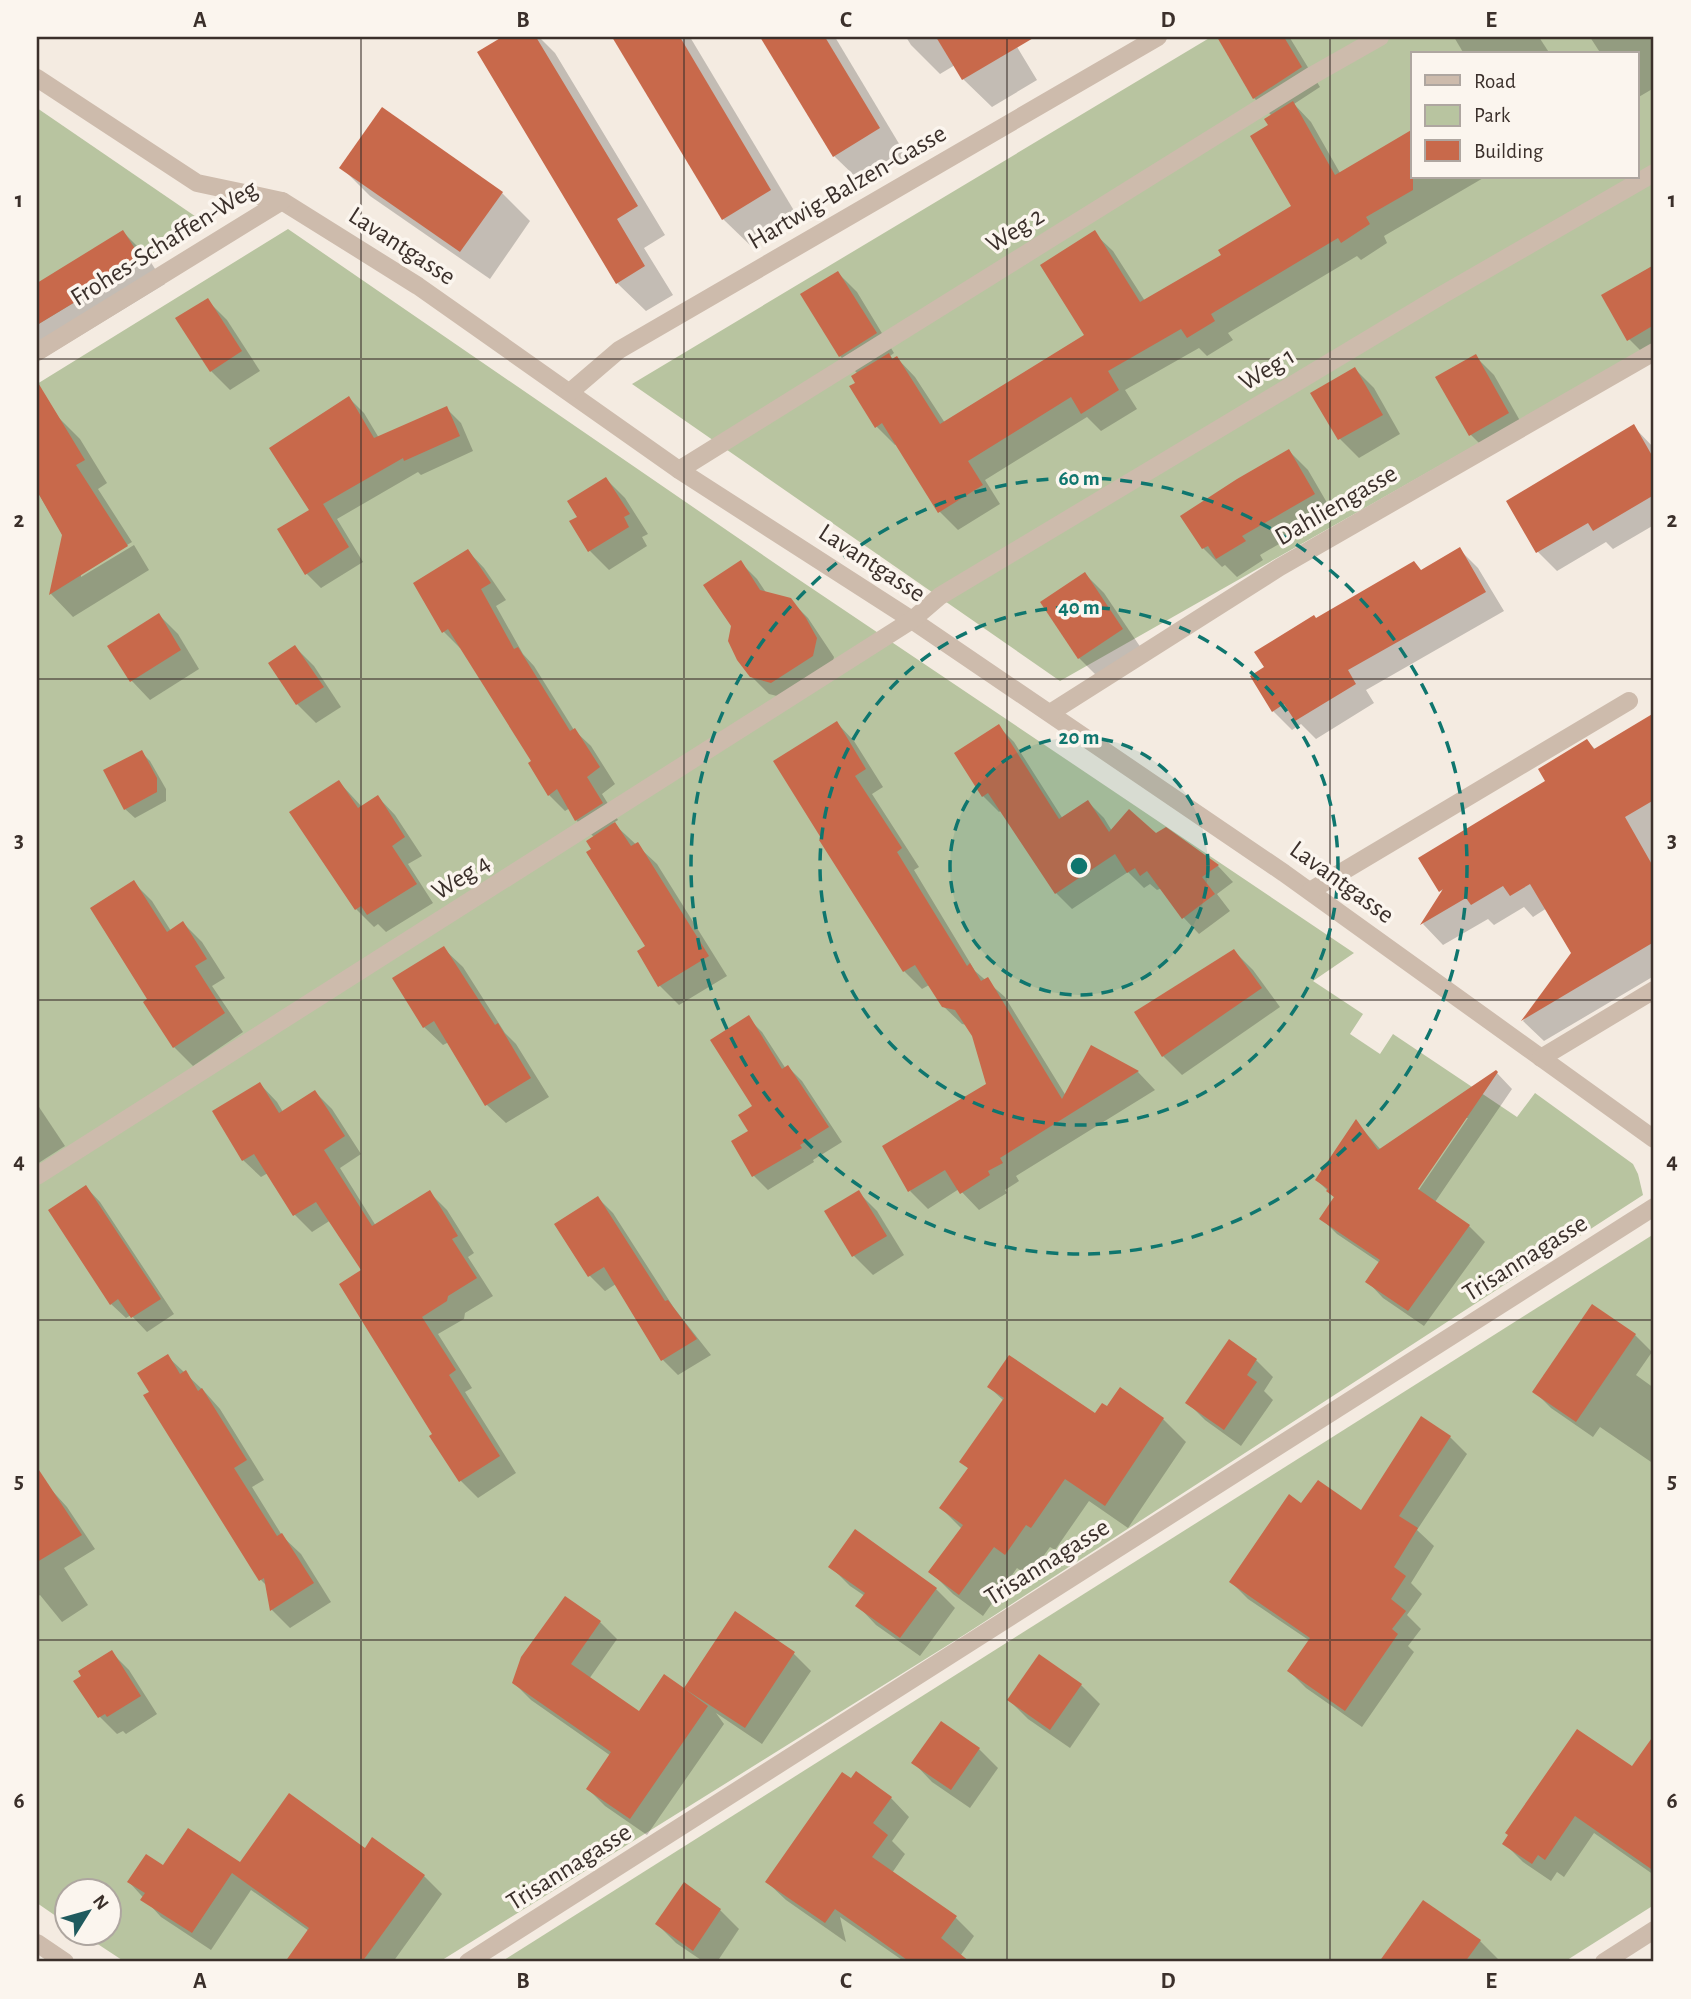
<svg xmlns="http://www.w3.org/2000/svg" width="1691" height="1999" font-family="'Alegreya Sans',sans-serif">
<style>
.green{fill:#b8c4a0;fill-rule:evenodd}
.shadow{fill:#0003;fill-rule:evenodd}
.building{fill:#c8694b}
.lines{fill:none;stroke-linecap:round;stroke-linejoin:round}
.minor{stroke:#cdbbac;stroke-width:18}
.grid{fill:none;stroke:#3b302b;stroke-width:2;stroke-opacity:0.55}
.ring{fill:none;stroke:#0f766e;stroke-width:3.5;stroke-dasharray:12 9}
.labels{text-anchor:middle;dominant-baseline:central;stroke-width:7;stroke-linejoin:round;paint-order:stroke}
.street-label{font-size:26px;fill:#3b302b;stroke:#fbf5ee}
.centre{fill:#0f766e;stroke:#fbf5ee;stroke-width:3.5}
.ring-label{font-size:21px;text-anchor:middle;font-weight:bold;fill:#0f766e;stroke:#fbf5ee;stroke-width:7;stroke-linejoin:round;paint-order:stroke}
.neatline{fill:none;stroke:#3b302b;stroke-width:2.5}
.grid-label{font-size:23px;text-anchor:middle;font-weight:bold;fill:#3b302b}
</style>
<rect width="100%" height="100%" fill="#f4ebe1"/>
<g class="green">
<path d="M1211 37H1654V344L1060 681 632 384ZM1413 54H1637V177H1413Z"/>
<path d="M37 108 205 223 37 325Z"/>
<path d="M288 229 792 575 1354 953 1313 981 1363 1014 1350 1034 1380 1054 1393 1034 1517 1117 1535 1093 1633 1164 1638 1174 1643 1195 964 1635 439 1962H125L81 1933 108 1932V1890H66V1923L37 1903V384Z"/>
<path d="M1654 1234V1905L1564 1962H501Z"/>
</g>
<g class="shadow">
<path d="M506 37H539L555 53 665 235 644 248 673 295 646 311 617 283 480 52Z"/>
<path d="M615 37H690L799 219 752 247 723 219Z"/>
<path d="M762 37H835L907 157 863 184 834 156Z"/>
<path d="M906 37H1011L1037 80 992 107 963 79 955 65 940 74 911 45Z"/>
<path d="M1240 37 1290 38 1320 87 1294 104 1311 122 1340 173 1485 177 1384 236 1387 243 1361 260 1357 256 1228 333 1233 340 1207 356 1199 348 1125 390 1137 409 1101 431 1087 417 985 480 1000 504 958 530 940 512 897 444 895 445 876 426 857 383 858 374 840 356 838 273 857 292 894 353 890 356 894 360 897 358 915 377 945 423 1086 335 1094 233 1113 251 1145 301 1223 255 1293 206 1270 126 1272 116 1254 98 1224 46Z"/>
<path d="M1454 37H1539L1550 54H1464Z"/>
<path d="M1590 37H1654V88L1637 98V54H1601Z"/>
<path d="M342 168 502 193 530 221 490 279 370 196Z"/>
<path d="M123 232 146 255 165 284 37 362V285Z"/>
<path d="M1654 265V350L1645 355 1629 339 1603 296Z"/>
<path d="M208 301 227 320 260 371 230 390 211 371Z"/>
<path d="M1475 356 1494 375 1527 433 1490 454 1471 435 1438 378Z"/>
<path d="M1355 369 1374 388 1400 434 1359 458 1340 439 1313 393Z"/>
<path d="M349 398 364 413 379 438 446 408 461 423 473 451 421 475 418 472 337 519 363 562 321 588 306 573 311 510Z"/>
<path d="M57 416 80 439 107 483 98 489 132 542 81 573V577L134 545 149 570 73 617 51 594 63 535 37 491V417L42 425Z"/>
<path d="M1634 427 1654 448V525L1613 549 1606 542 1557 571 1538 552 1509 502Z"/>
<path d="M1289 451 1308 470 1333 513 1260 555 1263 560 1237 577 1225 565 1222 567 1203 548Z"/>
<path d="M606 479 625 498 648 534 642 537 647 546 609 570 590 551 571 522 579 517Z"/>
<path d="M1459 549 1478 568 1504 611 1366 690 1374 703 1316 739 1301 724 1292 730 1273 711 1266 668 1316 620 1422 571Z"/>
<path d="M468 551 484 568 506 600 496 606 523 654 534 666 574 730 591 746 615 784 602 794 618 820 613 823 657 864 727 976 679 1005 660 986 648 947 593 850 594 837 576 820 570 808 565 811 549 795 534 762 461 646 460 648 443 631Z"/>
<path d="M740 562 757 579 767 594 790 600 808 618 834 657 830 673 789 699 769 694 751 676Z"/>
<path d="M1085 574 1104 593 1141 648 1098 677 1079 658Z"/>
<path d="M159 615 178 634 199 669 150 700 131 680Z"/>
<path d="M295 647 314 666 341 707 316 723 297 704Z"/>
<path d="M1654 715V976L1544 1041 1523 1021 1573 953 1547 908 1533 917 1524 907 1494 925 1488 919 1443 945 1423 924 1443 893 1421 859 1547 782 1587 741 1596 750Z"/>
<path d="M837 723 854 741 883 787 872 794 919 867 914 870 975 971 1005 997 1066 1096 1091 1048 1138 1072 1155 1090 1016 1176 1019 1181 1005 1190 1007 1193 979 1210 959 1189 928 1209 910 1191 988 1085 973 1035 967 1025 962 1024 943 1006 929 985 922 989 904 971 821 841Z"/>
<path d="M998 726 1014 742 1063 819 1088 802 1104 818 1112 831 1156 835 1166 829 1218 866 1233 882 1217 894 1230 911 1199 934 1184 918 1162 888 1157 890 1150 884 1144 888 1128 872 1072 909 1056 893 1002 810 999 812 983 796Z"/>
<path d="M141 752 150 761 166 789V801L135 818 125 809 105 771Z"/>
<path d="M339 782 362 807 378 797 395 815 422 856 408 864 433 903 386 932 378 924 374 927 356 909Z"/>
<path d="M134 883 152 901 171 931 183 923 202 942 225 978 212 986 243 1032 193 1066 174 1047 150 999Z"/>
<path d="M444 949 463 967 505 1033 516 1044 549 1097 506 1123 487 1105 449 1042 443 1045 424 1027Z"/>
<path d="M1234 951 1253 970 1280 1007 1182 1075 1163 1056Z"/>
<path d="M748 1018 762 1032 786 1069 788 1067 802 1081 842 1142 813 1160 814 1162 768 1190 754 1176 733 1142 750 1132 755 1107Z"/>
<path d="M1496 1072 1512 1089 1435 1202 1469 1226 1485 1242 1424 1326 1383 1298 1368 1282 1380 1263 1337 1234 1321 1218 1335 1198 1317 1180 1356 1122 1381 1150ZM1464 1118H1468L1414 1197 1412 1195Z"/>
<path d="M260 1084 277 1102 283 1112 315 1092 332 1109 361 1154 340 1168 376 1226 430 1193 447 1210 474 1253 468 1257 493 1296 465 1313 464 1319 438 1334 472 1388 465 1392 516 1473 478 1498 461 1481 431 1436 434 1435 363 1270 331 1220 312 1232 295 1215 268 1173 261 1177 243 1160Z"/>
<path d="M37 1104 65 1146 37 1164Z"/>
<path d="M86 1187 100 1202 174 1314 147 1332 131 1315 126 1318 111 1304Z"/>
<path d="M858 1192 877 1211 904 1255 873 1275 854 1256Z"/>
<path d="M598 1198 613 1213 674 1308 711 1355 678 1375 663 1360 616 1284 605 1291 590 1276 557 1224Z"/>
<path d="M1635 1335 1652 1352 1636 1375 1654 1388V1464L1600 1427 1593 1437 1551 1408 1535 1392Z"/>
<path d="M167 1356 204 1391 220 1409 264 1480 252 1487 283 1537 301 1554 331 1602 290 1628 272 1610 268 1587 261 1580 146 1396 151 1393Z"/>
<path d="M1256 1360 1273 1377 1264 1391 1273 1400 1241 1446 1205 1420 1188 1403Z"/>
<path d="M989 1387 1096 1416 1163 1419 1186 1442 1128 1528 1089 1501 1055 1550 1050 1547 1029 1576 1017 1568 983 1616 953 1594 931 1572 962 1529 941 1508 969 1469 961 1462 1004 1401Z"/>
<path d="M1421 1418 1450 1437 1467 1454 1417 1530 1434 1546 1411 1583 1422 1594 1407 1615 1421 1629 1408 1646 1414 1652 1362 1727 1306 1688 1289 1671 1310 1641 1248 1599 1231 1582 1302 1505 1361 1512Z"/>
<path d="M37 1474 67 1507 95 1549 64 1568 88 1605 62 1622 40 1595 37 1597Z"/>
<path d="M831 1567 936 1589 955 1608 920 1656 876 1625 858 1606 865 1596 850 1586Z"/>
<path d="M735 1614 794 1654 811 1671 762 1744 716 1713 724 1724 647 1835 605 1806 588 1789 611 1756 531 1700 514 1683 600 1622 617 1639 589 1679 640 1714 684 1691Z"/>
<path d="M111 1652 129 1670 157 1714 126 1734 123 1731 117 1734 100 1717 83 1677Z"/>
<path d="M1081 1685 1100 1704 1070 1748 1028 1719 1009 1700Z"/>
<path d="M1654 1738V1875L1594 1833 1564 1877 1557 1872 1551 1881 1523 1862 1505 1844 1633 1769Z"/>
<path d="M979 1749 998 1768 970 1808 932 1782 913 1762Z"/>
<path d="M891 1798 909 1817 892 1841 905 1854 892 1873 956 1918 974 1936 956 1962H905L840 1917 846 1942 786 1900 767 1882Z"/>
<path d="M365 1850 424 1876 442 1894 393 1962H287L309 1931 251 1890 211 1950 161 1917 129 1882 239 1863Z"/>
<path d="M1423 1902 1480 1941 1498 1959 1495 1962H1381Z"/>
<path d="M720 1910 739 1929 717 1962H704L676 1943 657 1924Z"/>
</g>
<g class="building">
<path d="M502 37H536L638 206 617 219 645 266 616 284 477 52Z"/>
<path d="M612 37H680L771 190 722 220Z"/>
<path d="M760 37H825L880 128 833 157Z"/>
<path d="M936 37H1035L962 80Z"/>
<path d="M1217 37H1284L1302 67 1253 99Z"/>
<path d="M1293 101 1335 175 1413 129V190L1366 217 1370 224 1341 243 1338 238 1211 314 1215 321 1187 338 1181 329 1108 371 1119 390 1081 414 1071 397 968 461 983 485 938 513 882 423 875 428 849 386 855 383 851 376 889 353 892 359 897 356 940 424 1084 335 1040 265 1095 230 1140 302 1221 255 1218 250 1291 206 1250 136 1268 125 1264 119Z"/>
<path d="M382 107 503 192 460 252 339 168Z"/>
<path d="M123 230 143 261 37 325V283Z"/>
<path d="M1654 265V325L1627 341 1601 295Z"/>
<path d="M838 271 877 333 839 357 800 294Z"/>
<path d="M208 298 242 351 210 372 175 318Z"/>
<path d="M1476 354 1509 413 1469 436 1435 377Z"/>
<path d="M1355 367 1383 415 1338 440 1310 393Z"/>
<path d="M37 381 85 460 76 465 128 546 49 595 62 535 37 491Z"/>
<path d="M349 396 374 438 447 406 460 436 404 461 403 458 323 504 349 547 305 575 277 529 309 510 269 448Z"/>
<path d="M1634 424 1654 459V495L1593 531 1588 523 1536 553 1506 501Z"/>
<path d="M1289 449 1315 494 1242 536 1246 541 1216 559 1208 546 1202 549 1180 516 1237 479Z"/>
<path d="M606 477 630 514 624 517 629 527 588 552 569 521 577 517 567 501Z"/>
<path d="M1460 547 1486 592 1348 670 1356 684 1295 721 1284 704 1272 712 1250 676 1264 667 1254 652 1314 615 1316 618 1414 561 1421 570Z"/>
<path d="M468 549 491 583 481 589 514 649 518 647 570 731 575 728 600 767 587 777 603 803 575 821 557 789 548 796 528 763 531 761 448 629 442 633 413 583Z"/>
<path d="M741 560 760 590 791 598 806 618 817 638 813 656 771 683 750 677 737 660 728 641 731 626 703 585Z"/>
<path d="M1085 572 1123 629 1078 659 1040 602Z"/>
<path d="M159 613 181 650 130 682 107 646Z"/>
<path d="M295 645 324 687 296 705 268 663Z"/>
<path d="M1654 713V800L1625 817 1654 868V942L1521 1021 1571 953 1530 884 1510 896 1503 886 1471 905 1466 898 1420 925 1443 889 1439 892 1418 858 1545 781 1538 769 1587 739 1594 749Z"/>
<path d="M837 721 866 769 855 776 902 848 897 852 967 966 970 963 981 981 988 977 1062 1099 1091 1045 1139 1071 1000 1158 1003 1163 988 1171 990 1175 960 1194 945 1170 908 1192 882 1146 986 1084 972 1036 955 1010 942 1007 915 965 903 972 819 840 821 838 773 761Z"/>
<path d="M999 724 1059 819 1088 800 1109 832 1129 809 1156 833 1166 827 1219 865 1202 877 1215 894 1182 919 1147 871 1140 876 1135 868 1127 873 1115 854 1055 894 988 793 982 797 954 753Z"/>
<path d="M142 750 157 778V792L124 810 103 770Z"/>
<path d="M339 780 358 808 378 795 405 837 392 846 417 884 367 915 361 906 355 910 289 812Z"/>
<path d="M615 822 631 846 638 842 709 956 658 987 637 951 645 946 586 852 591 849 586 841Z"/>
<path d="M134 880 167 932 183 921 207 959 195 966 225 1013 173 1048 143 1002 147 999 90 908Z"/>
<path d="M444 946 495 1025 498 1023 531 1078 485 1106 434 1021 423 1028 392 978Z"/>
<path d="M1234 949 1262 988 1162 1057 1134 1012Z"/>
<path d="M749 1015 782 1069 788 1065 829 1127 800 1145 802 1148 752 1177 731 1141 748 1131 738 1115 752 1106 710 1040Z"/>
<path d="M1496 1070 1498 1072 1418 1189 1470 1225 1408 1311 1365 1282 1380 1260 1319 1219 1334 1197 1326 1191 1328 1189 1315 1180 1356 1119 1378 1150Z"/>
<path d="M260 1082 279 1113 315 1090 345 1136 324 1150 372 1226 430 1190 458 1236 452 1239 477 1278 448 1296 447 1301 422 1317 456 1370 449 1375 500 1456 459 1482 429 1436 432 1434 339 1284 361 1270 316 1202 293 1216 254 1154 242 1161 212 1111Z"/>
<path d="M86 1185 161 1299 131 1318 118 1299 110 1305 48 1210Z"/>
<path d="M859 1190 887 1236 852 1257 824 1211Z"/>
<path d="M598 1196 665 1301 668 1300 697 1339 661 1361 604 1267 588 1277 554 1224Z"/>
<path d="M1592 1304 1636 1334 1576 1422 1532 1392Z"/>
<path d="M1229 1339 1257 1359 1247 1375 1257 1382 1224 1430 1185 1403Z"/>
<path d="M168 1354 180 1374 186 1370 198 1391 202 1388 247 1460 234 1468 277 1536 282 1533 314 1583 270 1611 264 1578 259 1581 143 1395 149 1392 137 1373Z"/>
<path d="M1009 1355 1095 1413 1102 1403 1107 1406 1120 1387 1164 1418 1105 1506 1065 1479 1031 1528 1026 1525 1005 1555 994 1547 959 1595 928 1572 963 1525 939 1508 968 1468 959 1462 1004 1398 987 1387Z"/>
<path d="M1421 1416 1451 1436 1399 1516 1418 1528 1394 1567 1406 1576 1391 1599 1406 1611 1392 1629 1398 1634 1345 1711 1287 1671 1310 1638 1229 1582 1289 1494 1301 1503 1318 1480 1361 1510Z"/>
<path d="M37 1467 82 1535 37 1562Z"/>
<path d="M855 1529 937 1588 900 1638 855 1606 865 1593 828 1567Z"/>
<path d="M565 1596 601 1621 571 1664 639 1711 664 1674 684 1688 735 1611 795 1652 745 1728 685 1689 708 1706 630 1819 586 1789 611 1752 512 1683 521 1657Z"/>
<path d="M112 1650 141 1696 107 1717 105 1714 98 1718 73 1681 81 1676 78 1671Z"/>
<path d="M1039 1654 1082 1684 1050 1730 1007 1700Z"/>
<path d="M941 1721 980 1748 951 1790 911 1763Z"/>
<path d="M1577 1729 1632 1766 1654 1735V1871L1575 1816 1545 1860 1538 1855 1532 1864 1502 1844 1508 1835 1505 1833Z"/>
<path d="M856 1771 892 1797 873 1823 888 1835 872 1857 957 1916 941 1938 970 1962H910L835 1909 825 1923 765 1882 842 1772 851 1778Z"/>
<path d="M289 1793 365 1848 372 1837 425 1875 362 1962H285L309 1928 232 1873 192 1933 140 1900 145 1893 127 1882 146 1854 163 1865 188 1828 240 1862 235 1869Z"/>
<path d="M684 1882 721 1909 693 1951 655 1924Z"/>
<path d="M1423 1900 1481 1940 1465 1962H1379Z"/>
</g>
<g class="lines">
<g class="minor">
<path d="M37 78 197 183 282 201 418 286 679 470 912 620 1284 873 1654 1139"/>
<path d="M37 352 282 201"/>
<path d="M570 392 619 350 1158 37"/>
<path d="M679 470 1313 75 1380 37"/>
<path d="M1050 713 1280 567 1654 352"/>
<path d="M1310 891 1629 701"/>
<path d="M1541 1058 1654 990"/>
<path d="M37 1176 912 620 940 596 1442 295 1654 173"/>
<path d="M37 1943 65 1962"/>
<path d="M468 1962 1654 1207"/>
<path d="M1604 1962 1654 1930"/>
</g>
</g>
<path class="grid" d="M361 37V1962M684 37V1962M1007 37V1962M1330 37V1962M37 359H1654M37 679H1654M37 1000H1654M37 1320H1654M37 1640H1654"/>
<circle cx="1079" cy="866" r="129" fill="#0f766e" fill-opacity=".12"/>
<g class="ring">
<circle cx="1079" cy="866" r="129"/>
<circle cx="1079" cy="866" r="259"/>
<circle cx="1079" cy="866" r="388"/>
</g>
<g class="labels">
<g class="street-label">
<text transform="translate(847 187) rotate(-30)">Hartwig-Balzen-Gasse</text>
<text transform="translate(1015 230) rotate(-32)">Weg 2</text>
<text transform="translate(164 243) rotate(-32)">Frohes-Schaffen-Weg</text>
<text transform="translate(402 246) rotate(33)">Lavantgasse</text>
<text transform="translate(1267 369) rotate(-31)">Weg 1</text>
<text transform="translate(1336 505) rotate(-30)">Dahliengasse</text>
<text transform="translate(872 563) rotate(33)">Lavantgasse</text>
<text transform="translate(461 877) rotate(-32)">Weg 4</text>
<text transform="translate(1342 882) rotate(36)">Lavantgasse</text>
<text transform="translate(1525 1258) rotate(-32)">Trisannagasse</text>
<text transform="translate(1047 1562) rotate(-32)">Trisannagasse</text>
<text transform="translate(569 1867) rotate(-32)">Trisannagasse</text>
</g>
</g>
<circle cx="1079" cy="866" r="10" class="centre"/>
<g class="ring-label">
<text x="1079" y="485">60 m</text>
<text x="1079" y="614">40 m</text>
<text x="1079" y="744">20 m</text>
</g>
<rect width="1691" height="1999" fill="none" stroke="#fbf5ee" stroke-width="77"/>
<rect x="1411" y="52" width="228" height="126" fill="#fbf5ee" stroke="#aea6a0" stroke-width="2"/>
<rect x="1425" y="75" width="35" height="10" fill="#cdbbac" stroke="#aea6a0" stroke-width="2"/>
<text x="1474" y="88" font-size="21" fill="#3b302b">Road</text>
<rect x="1425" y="105" width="35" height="21" fill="#b8c4a0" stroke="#aea6a0" stroke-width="2"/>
<text x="1474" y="122" font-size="21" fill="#3b302b">Park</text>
<rect x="1425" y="140" width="35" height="21" fill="#c8694b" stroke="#aea6a0" stroke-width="2"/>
<text x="1474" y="158" font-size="21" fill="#3b302b">Building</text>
<g transform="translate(88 1912) rotate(53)"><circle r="33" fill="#fbf5ee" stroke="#aea6a0" stroke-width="2"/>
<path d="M0-5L12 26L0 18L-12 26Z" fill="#1f5a5e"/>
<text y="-10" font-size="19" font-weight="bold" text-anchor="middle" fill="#3b302b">N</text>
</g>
<rect x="38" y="38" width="1614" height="1922" class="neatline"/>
<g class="grid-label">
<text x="200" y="27">A</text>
<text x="523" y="27">B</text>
<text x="846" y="27">C</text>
<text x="1168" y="27">D</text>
<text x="1491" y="27">E</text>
<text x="19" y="207">1</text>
<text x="1672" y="207">1</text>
<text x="19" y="527">2</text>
<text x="1672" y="527">2</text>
<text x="19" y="847">3</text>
<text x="1672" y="847">3</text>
<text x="19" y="1168">4</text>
<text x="1672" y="1168">4</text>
<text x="19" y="1488">5</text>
<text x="1672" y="1488">5</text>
<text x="19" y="1808">6</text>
<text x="1672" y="1808">6</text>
<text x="200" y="1988">A</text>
<text x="523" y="1988">B</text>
<text x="846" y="1988">C</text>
<text x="1168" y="1988">D</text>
<text x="1491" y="1988">E</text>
</g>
</svg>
